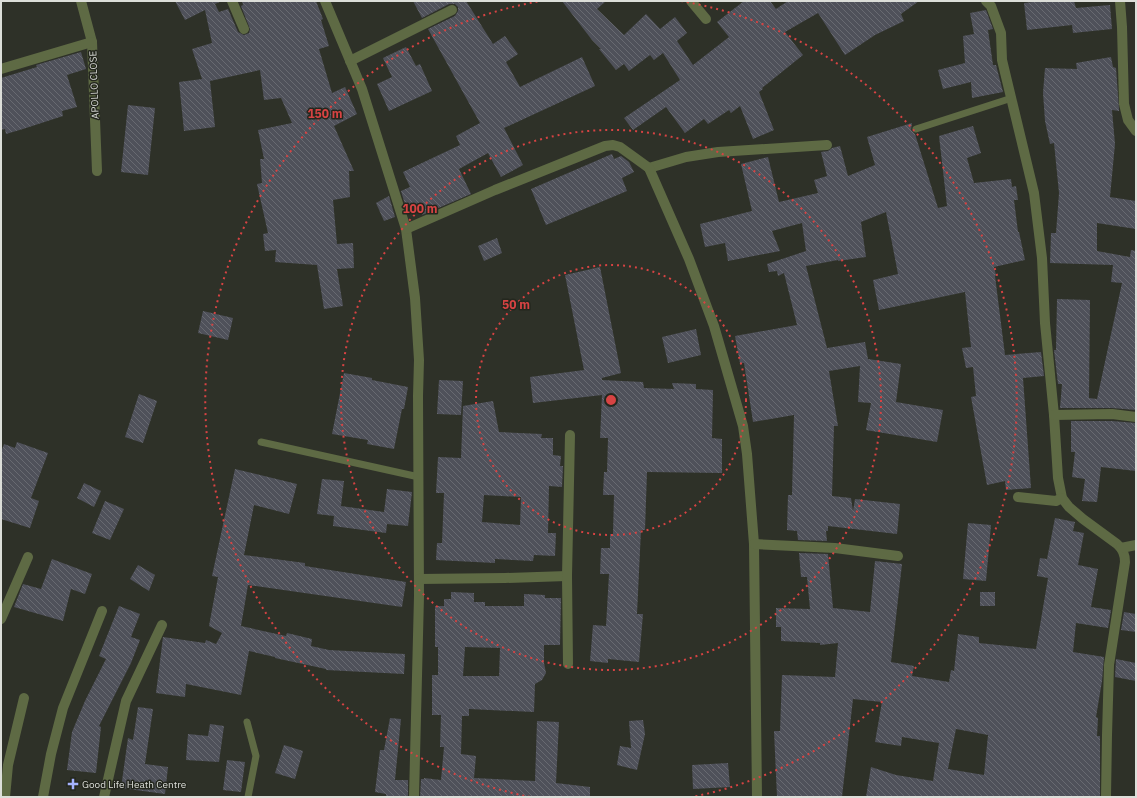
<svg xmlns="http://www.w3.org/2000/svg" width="1137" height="798" font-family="'IBM Plex Sans',sans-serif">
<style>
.building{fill:url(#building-back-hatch);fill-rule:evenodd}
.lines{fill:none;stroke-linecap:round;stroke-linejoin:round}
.lane{stroke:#5e6a44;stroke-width:7}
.street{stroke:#5e6a44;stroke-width:10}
.ring{fill:none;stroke:#d74343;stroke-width:2;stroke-dasharray:2 4}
.poi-dot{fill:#a4b2fc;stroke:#24271e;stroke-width:1.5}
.labels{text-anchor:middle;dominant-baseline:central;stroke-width:3;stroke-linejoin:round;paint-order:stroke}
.street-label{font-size:10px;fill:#dcded9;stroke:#24271e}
.poi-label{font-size:10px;fill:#dcded9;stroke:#24271e;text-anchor:start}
.centre{fill:#d74343;stroke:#24271e;stroke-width:2}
.ring-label{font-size:12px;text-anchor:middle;font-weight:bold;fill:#d74343;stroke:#24271e;stroke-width:3;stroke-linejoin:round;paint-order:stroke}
</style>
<defs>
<pattern id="building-back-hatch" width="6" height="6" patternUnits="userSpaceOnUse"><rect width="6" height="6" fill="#4f515a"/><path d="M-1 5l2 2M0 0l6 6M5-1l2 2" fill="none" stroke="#686a71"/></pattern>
</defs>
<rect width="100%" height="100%" fill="#2e3128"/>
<g class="building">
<path d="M175 1H222L215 4 219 12 228 9 238 32 244 35 249 33 250 29 241 6 243 5 242 1H316L323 19 321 20 329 46 319 49 332 93 345 87 357 114 334 126 354 171H349L350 197 333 200 337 244 353 243 354 268 337 269 343 306 324 309 317 265 275 262 276 250 265 251 263 234 268 233 257 184 262 183 260 159H264L258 130 292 123 281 98 264 100 260 70 210 81 215 127 184 131 179 82 202 79 192 49 212 43 205 10 185 20Z"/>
<path d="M413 1H466L493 44 505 36 518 54 506 62 520 87 582 57 595 86 504 128 523 165 501 177 488 153 459 169 471 194 422 215 419 206 407 211 401 191 410 187 403 172 460 145 456 136 480 123 428 29 455 16 458 11V7L455 4H449L422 18Z"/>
<path d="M562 1H606L597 9 624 35 646 14 660 29 675 17 687 33 677 41 693 65 729 37 717 22 744 1H770L776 9 788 1H919L901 14 904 21 875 35 845 55 818 13 785 32 803 55 762 88 763 89 759 92 774 130 753 139 740 106 731 113 729 110 708 124 704 119 685 133 666 107 633 130 624 118 680 80 663 53 654 60 650 55 629 71 624 64 616 70 599 49H601L592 40Z"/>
<path d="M1041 1H1074L1076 8 1110 5 1112 29 1073 33 1072 25 1027 30 1024 3Z"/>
<path d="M986 10 993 29 988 30 993 65H996L1003 92 972 98 971 82 943 89 938 70 965 63 963 36 974 34 970 13Z"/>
<path d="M406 47 416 66 420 64 432 91 389 111 377 84 392 77 383 58Z"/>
<path d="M81 52 86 69 67 75 77 107 62 111 63 116 23 129 6 134 5 129 1 130V78L37 67 36 65Z"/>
<path d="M1111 57 1113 67 1116 68 1119 109V111L1112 110 1115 144 1110 197 1136 201V229L1097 223V251L1130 257 1131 250 1136 251V410L1112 408H1060L1062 384H1058L1054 350H1056L1057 299 1090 300 1089 398 1097 399 1122 283 1111 282 1113 265 1050 263 1051 233H1056L1059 193 1054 143 1050 144 1045 121 1043 93 1045 68 1077 69 1076 63Z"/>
<path d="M128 105 155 108 148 175 121 172Z"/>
<path d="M912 123 911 130 915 134 938 208 947 206 939 136 973 126 981 153 967 158 974 183 1011 179 1012 187 1016 186 1018 200H1014L1018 232H1019L1025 260 994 267 996 275 995 276 1005 355 1041 352 1044 376 1023 378 1031 488 1006 490 1005 481 987 485 971 397 976 396 973 367 966 368 962 348 971 347 965 292 879 310 873 280 898 274 886 212 861 222 866 257 838 261V260L806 266 827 348 865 342 868 359 901 364 896 402 943 410 937 442 866 430 871 403 858 402 860 366 829 371 838 426H834L832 496 851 498 853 511 855 499 900 504 897 534 828 526V531H826L827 541 798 540 797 531 787 530 788 495H792L794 415 753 422 744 363H740L735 336 797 325 784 273 778 276 777 271 769 272 767 264 806 251 802 223 772 231 780 251 728 261 725 243 705 247 700 224 752 211 741 164 768 157 779 202 818 193 814 180 827 176 821 152 828 151 832 148 840 146 848 176 875 165 867 137Z"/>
<path d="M612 154 614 159 621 156 629 162 634 172 622 178 627 191 546 225 531 189Z"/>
<path d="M389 196 395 217 384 221 376 203Z"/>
<path d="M497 238 502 253 484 261 478 246Z"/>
<path d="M600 267 621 373 602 378V380L643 382 644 388 674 389 672 383 696 384V389L713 390 712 438 722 439V473L647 472 645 530H641L637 614H643L639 662 608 659V663L590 661 593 625 606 626 609 574H600L601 548H610V534H613L614 495H603L604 472H607L608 438H600L602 395 533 403 530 377 584 370 565 275Z"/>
<path d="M203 311 233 318 228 340 198 333Z"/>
<path d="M696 329 701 355 668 363 662 337Z"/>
<path d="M344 373 372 378V380L408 387 404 409H402L394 449 367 444 368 440 332 434Z"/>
<path d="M439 380 463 381 461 415 437 414Z"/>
<path d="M139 394 157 401 143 443 125 437Z"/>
<path d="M493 401 499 432 542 434 541 438H553V455L561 456 560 466H563L562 487 549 486 548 533H556L555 556 534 555 533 561 495 559V563L436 560 437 543H442L444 493H436L438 457 461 458 463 406ZM484 495 521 497 520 525 482 522Z"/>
<path d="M1071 421H1112L1136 423V471L1101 467 1097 502 1082 501 1085 479 1072 477 1075 452H1071Z"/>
<path d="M17 442 48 453 31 498 39 501 30 528 1 519V452L4 444 15 448Z"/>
<path d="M235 469 297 484 289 514 254 505 244 555 305 563V566L406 582 402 607 248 585 241 626 286 636 287 633 312 639 311 646 329 650 405 654 404 674 326 670V669L275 658V657L249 651 241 695 186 684 185 697 156 693 163 637 205 643 206 640 216 644 222 633 209 626 218 577 212 576Z"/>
<path d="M322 479 344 481 341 506 384 512 387 489 412 492 408 526 387 524 386 533 333 526 334 516 317 514Z"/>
<path d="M84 483 101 491 94 507 77 498Z"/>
<path d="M105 501 124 509 110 540 92 533Z"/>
<path d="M1055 518 1075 522 1073 531 1084 533 1078 565 1098 569 1091 607 1111 610 1108 628 1076 623 1073 652 1104 657 1102 681 1096 717 1098 718 1097 736H1100V797H866L871 767 896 775 933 781 939 743 902 737 901 746 875 742 882 702 853 699 842 797H777L774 731H780L782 675 835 677 838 643 820 645V643L781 641V627H776V608L810 609 807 577H801L799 553 828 554 833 608 870 612 875 561 902 564 891 662 914 666 912 676 949 682 951 670 954 671 958 634 979 637V643L1036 649 1048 578 1037 576 1040 558 1047 559ZM956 729 988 735 984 775 948 769Z"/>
<path d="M968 523 991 525 986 581 963 579Z"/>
<path d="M52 559 92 574 85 594 71 589 63 621 14 607 23 584 41 589Z"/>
<path d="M138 565 155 575 149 591 130 579Z"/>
<path d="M451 592 474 593V602H485V606H524V594L545 595V598H561L560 645H544V663L546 673 542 680 535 684 534 712 469 709V716H462L461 754 476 756 474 778 535 781 537 721 559 722 556 783 590 787V797H420L421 779H424V778L441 780 444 747H440L441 715H432V675H438V647H435V606H444V599H451ZM465 647 500 648 499 676H463Z"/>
<rect x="980" y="592" width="15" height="14"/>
<path d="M119 606 140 614 131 637 140 640 131 663 99 726 101 727 96 773 67 770 72 732 85 701 106 659 99 656Z"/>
<path d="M1124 612 1136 614V632L1121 630Z"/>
<path d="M1116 659 1136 663V681L1115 677Z"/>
<path d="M138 707 153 709 145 764 168 767 165 794 121 788 128 738 133 740Z"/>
<path d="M390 718 401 719 395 780H408V797H386V794L375 792 380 750H384Z"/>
<path d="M643 720 645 734 637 770 617 765 620 746 631 748 629 721Z"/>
<path d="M210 724 224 726 219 762 186 760 188 734 208 736Z"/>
<path d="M284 745 303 751 295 779 275 773Z"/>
<path d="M227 760 245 762 241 792 223 790Z"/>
<path d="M728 763 730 787 693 789 692 765Z"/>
</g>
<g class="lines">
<g class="lane">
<path d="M916 129 1012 98"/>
<path d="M261 442 419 477"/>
<path d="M247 722 256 756 248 797"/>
</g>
<g class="street">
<path d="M81 1 92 42 97 171"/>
<path d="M232 1 244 29"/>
<path d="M325 1 362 89 406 229 415 298 419 360 418 396 419 596 414 797"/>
<path d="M691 1 706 19"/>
<path d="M986 1 991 6 1001 33 1002 60 1034 193 1042 258 1045 323 1054 415 1058 478 1062 498 1069 507 1083 519 1117 544C1123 549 1125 555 1125 562L1109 665 1107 735 1106 797"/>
<path d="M1120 1 1122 27 1124 104 1128 120 1136 131"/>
<path d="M350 61 452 10"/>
<path d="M1 69 92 42"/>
<path d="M649 168 686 157 718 152 827 145"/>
<path d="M406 229 495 190 605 146 613 145 620 147 649 168 689 259 714 326 743 426 747 454 754 544 757 797"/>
<path d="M1054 415 1112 414 1136 417"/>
<path d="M1018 497 1056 501 1062 498"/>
<path d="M754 544 835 548 898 556"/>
<path d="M1121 548 1136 545"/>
<path d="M419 579 505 578 567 576"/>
<path d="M1 619 28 557"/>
<path d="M568 664 567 576 570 435"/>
<path d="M5 797 8 765 24 698"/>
<path d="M43 797 51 754 63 708 102 611"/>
<path d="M104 797 126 701 162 625"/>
</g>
</g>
<g class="ring">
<circle cx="611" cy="400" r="135"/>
<circle cx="611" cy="400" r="270"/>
<path d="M530 797A405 405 0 0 1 541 1M681 1A405 405 0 0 1 692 797"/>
</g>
<path class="poi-dot" d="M71 778h4v4h4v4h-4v4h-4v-4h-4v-4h4z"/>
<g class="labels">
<g class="street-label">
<text transform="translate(94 85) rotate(-92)">APOLLO CLOSE</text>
</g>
<g class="poi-label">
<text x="82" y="784">Good Life Heath Centre</text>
</g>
</g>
<circle cx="611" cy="400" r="6" class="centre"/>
<g class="ring-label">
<text x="325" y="118">150 m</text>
<text x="420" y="213">100 m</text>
<text x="516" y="309">50 m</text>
</g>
<rect width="1137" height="798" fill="none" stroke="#dcded9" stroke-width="4"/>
</svg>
